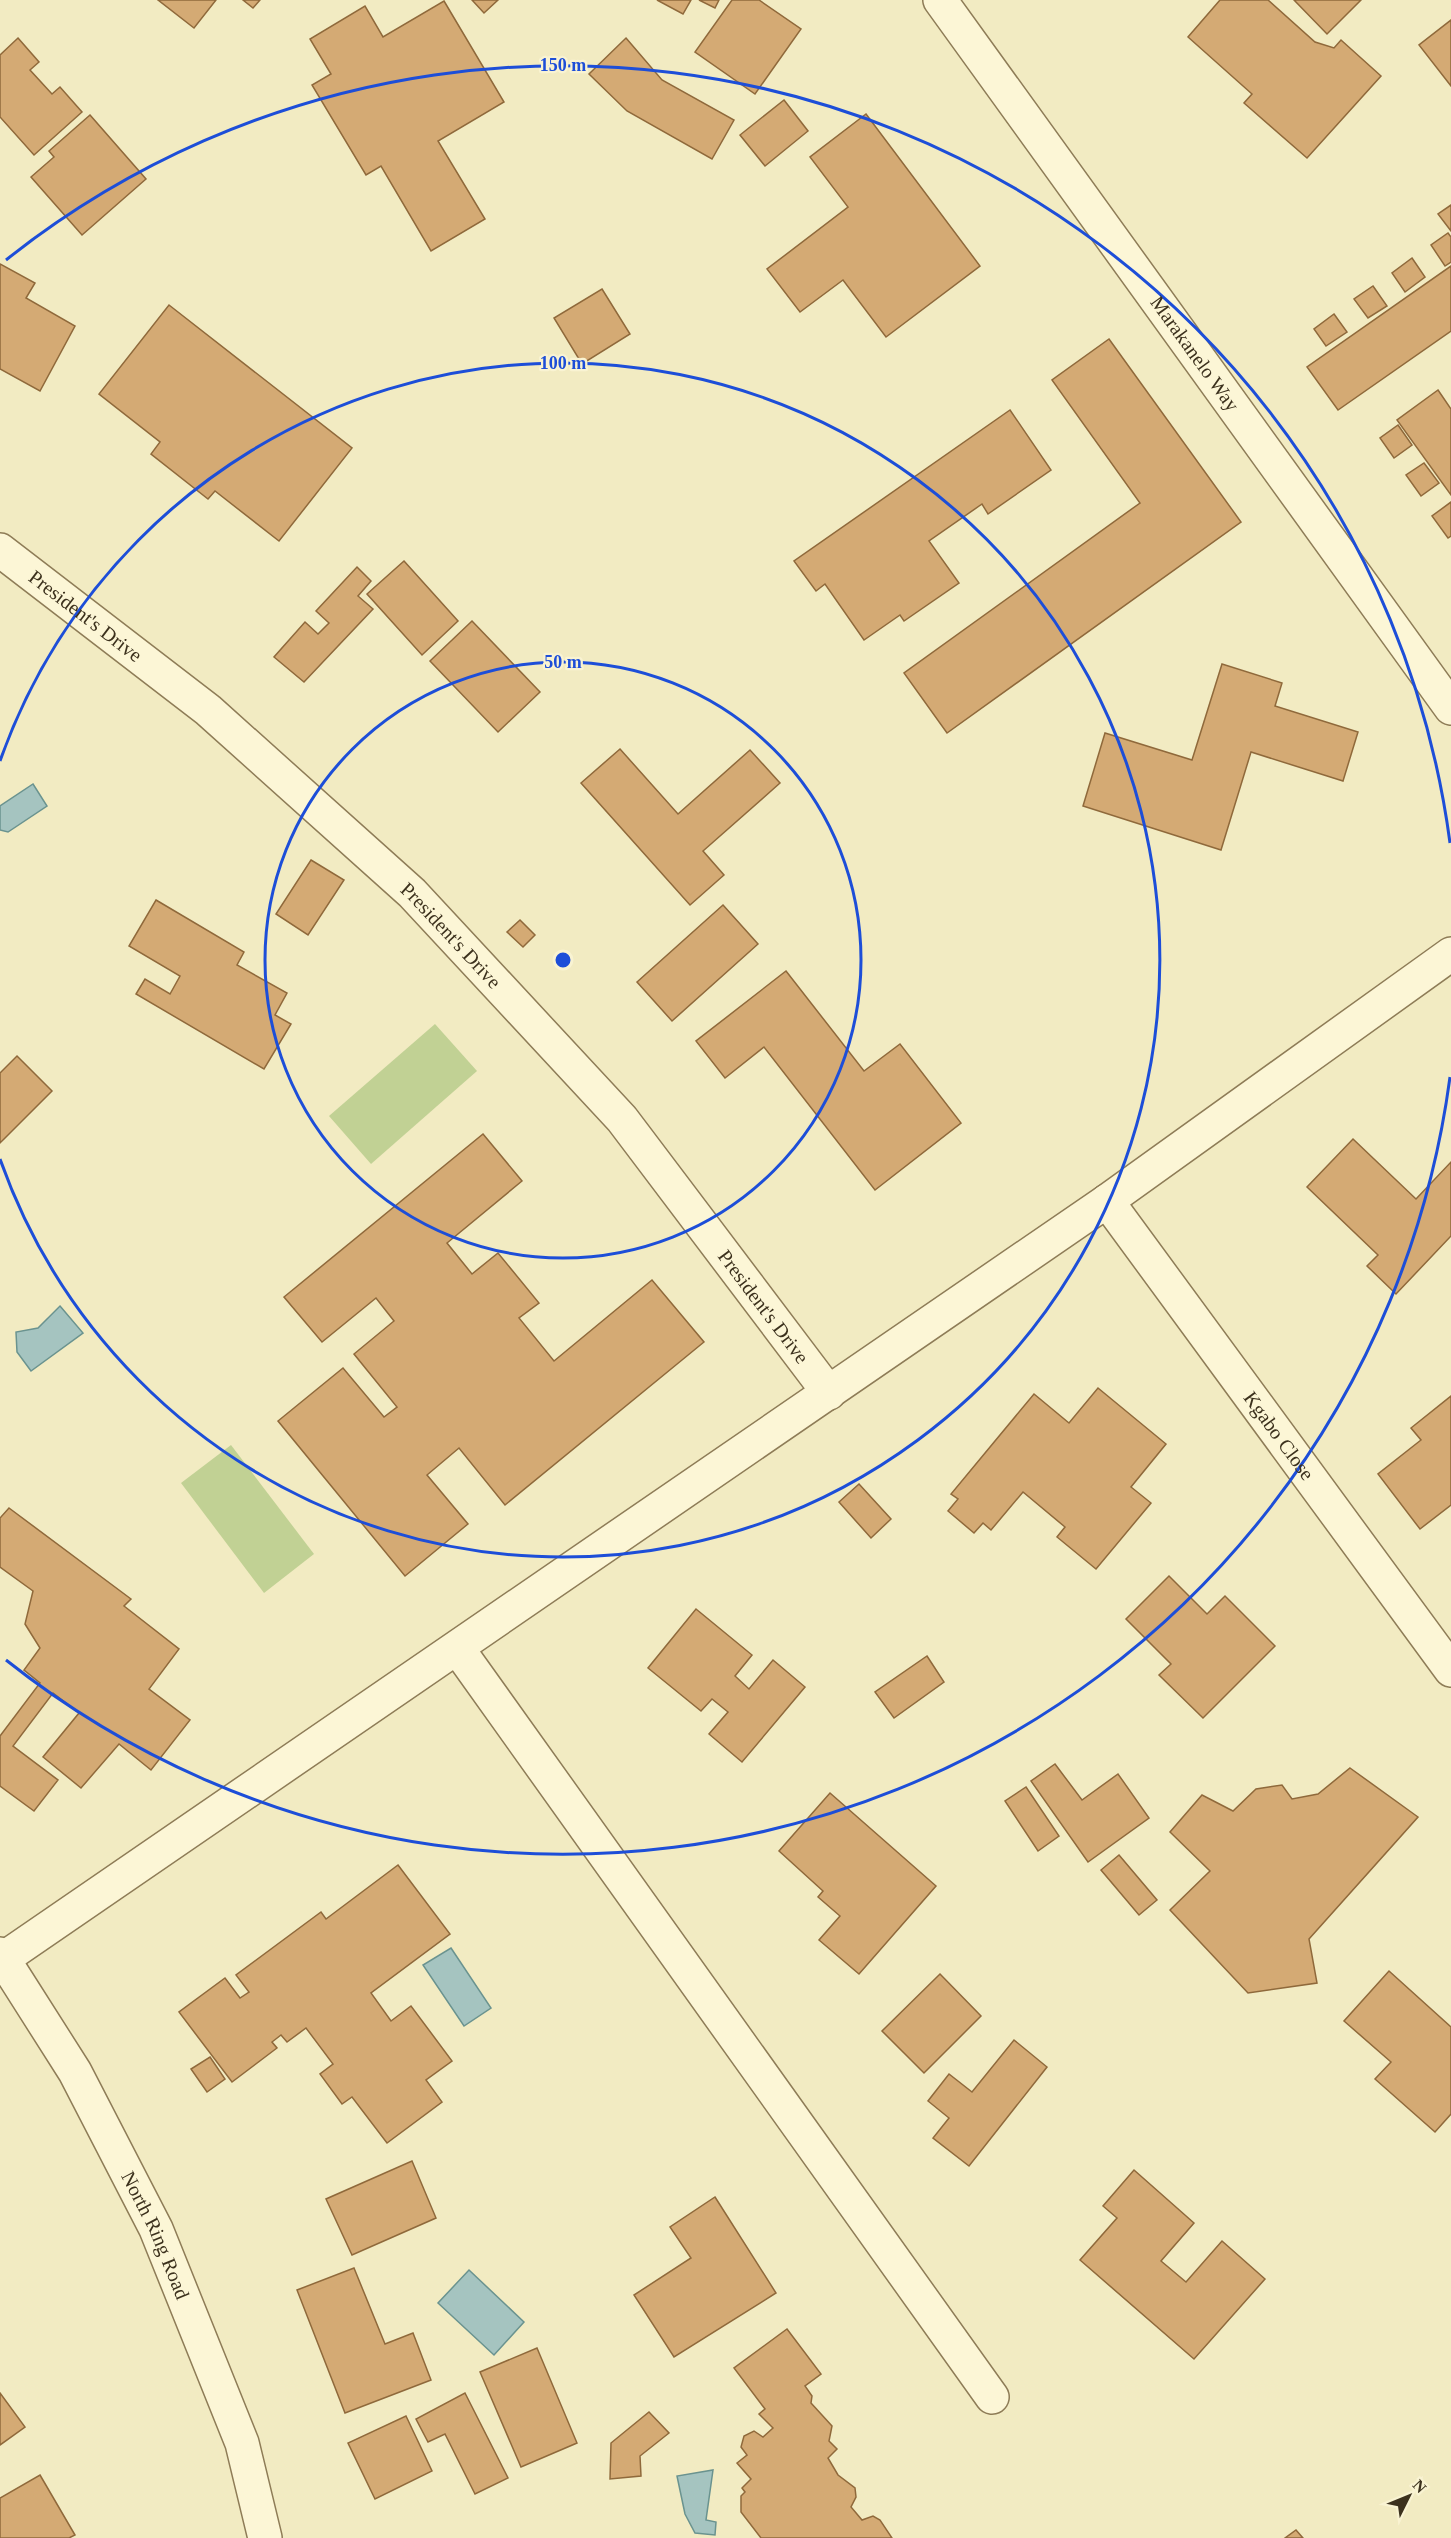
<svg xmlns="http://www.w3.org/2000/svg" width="1451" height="2538" font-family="'Times New Roman',serif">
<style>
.green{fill:#c1d194}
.water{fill:#a5c4c0;stroke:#6a938f;stroke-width:1.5}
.building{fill:#d4aa74;stroke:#8f693b;stroke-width:1.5}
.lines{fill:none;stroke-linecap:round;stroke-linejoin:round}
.minor-casing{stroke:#8e7c57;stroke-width:36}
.minor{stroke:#fcf6d6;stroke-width:33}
.ring{fill:none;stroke:#1d4ed8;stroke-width:3}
.labels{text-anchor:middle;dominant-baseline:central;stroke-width:4.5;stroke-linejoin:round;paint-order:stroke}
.street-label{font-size:20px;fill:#3c311d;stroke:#f9f3d2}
.centre{fill:#1d4ed8;stroke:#f9f3d2;stroke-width:3}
.ring-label{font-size:18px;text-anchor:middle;font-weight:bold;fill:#1d4ed8;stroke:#f9f3d2;stroke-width:4.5;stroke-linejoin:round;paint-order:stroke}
</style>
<rect width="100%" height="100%" fill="#f2ebc2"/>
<g class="green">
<path d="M435 1024 477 1071 371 1164 329 1116Z"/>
<path d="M231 1445 314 1554 264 1593 181 1483Z"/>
</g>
<g class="water">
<path d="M33 784 47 806 8 832 0 830V806Z"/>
<path d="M60 1306 83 1333 31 1371 17 1352 16 1332 38 1328Z"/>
<path d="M451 1948 491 2008 464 2026 423 1965Z"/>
<path d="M469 2270 524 2322 494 2355 438 2303Z"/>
<path d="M713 2470 706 2520 716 2522 715 2535 695 2533 685 2514 677 2476Z"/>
</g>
<g class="building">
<path d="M158 0H216L194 28Z"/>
<path d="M243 0H260L253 8Z"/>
<path d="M472 0H498L484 13Z"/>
<path d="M657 0H691L683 14Z"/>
<path d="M699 0H719L715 8Z"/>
<path d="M732 0H759L801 29 755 94 695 52Z"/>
<path d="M1220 0H1268L1315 42 1334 48 1341 40 1381 76 1307 158 1244 103 1252 94 1188 37Z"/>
<path d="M1294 0H1361L1327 34Z"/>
<path d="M444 1 504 102 438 141 485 219 431 251 381 166 366 175 312 85 331 74 310 39 365 6 383 37Z"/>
<path d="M1451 20V86L1419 45Z"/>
<path d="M18 38 39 62 30 70 52 94 60 87 82 112 34 155 0 117V55Z"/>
<path d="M626 38 662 80 734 120 712 159 627 111 589 74Z"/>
<path d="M784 100 808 131 765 166 740 135Z"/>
<path d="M866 114 980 266 886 337 843 280 800 312 767 269 848 207 810 157Z"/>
<path d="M90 115 146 179 82 235 31 177 54 157 49 151Z"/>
<path d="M1451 205V231L1438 214Z"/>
<path d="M1448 233 1451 237V262L1445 266 1431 245Z"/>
<path d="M1412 258 1425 277 1405 292 1392 273Z"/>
<path d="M0 264 35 283 26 298 75 326 40 391 0 369Z"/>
<path d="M1451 266V331L1338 410 1307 367Z"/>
<path d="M1373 286 1387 306 1368 318 1354 299Z"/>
<path d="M602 289 630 334 582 364 554 318Z"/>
<path d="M169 305 352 448 279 541 215 491 208 499 151 454 160 442 99 394Z"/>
<path d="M1334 314 1347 332 1326 346 1314 329Z"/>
<path d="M1109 339 1241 522 947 733 904 673 1140 503 1052 380Z"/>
<path d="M1438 390 1451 409V495L1397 420Z"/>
<path d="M1010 410 1051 470 988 514 982 504 929 541 959 583 904 621 900 615 864 640 825 584 816 591 794 561Z"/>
<path d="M1398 425 1412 445 1394 458 1380 438Z"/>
<path d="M1424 463 1439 483 1421 496 1406 475Z"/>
<path d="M1451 502V536L1448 538 1432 516Z"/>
<path d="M404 561 458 621 422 655 367 594Z"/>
<path d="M357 567 371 581 358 596 373 609 304 682 274 657 305 622 318 634 329 623 316 611Z"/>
<path d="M472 621 540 692 498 732 430 661Z"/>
<path d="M1222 664 1282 683 1275 706 1358 732 1343 781 1251 752 1221 850 1083 806 1105 733 1192 760Z"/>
<path d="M620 749 678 814 750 750 780 783 703 851 724 875 690 905 581 783Z"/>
<path d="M311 860 344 880 308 935 276 914Z"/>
<path d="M156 900 244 952 237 965 287 993 275 1015 291 1024 264 1069 136 994 145 979 170 994 180 976 129 946Z"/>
<path d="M723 905 758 944 672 1021 637 982Z"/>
<path d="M520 920 535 935 523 947 507 932Z"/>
<path d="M786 971 864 1071 900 1044 961 1123 875 1190 764 1047 725 1078 696 1041Z"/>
<path d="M17 1056 52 1091 0 1143V1073Z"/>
<path d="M483 1134 522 1181 447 1243 472 1274 498 1253 539 1303 519 1318 554 1361 652 1280 704 1342 505 1505 459 1448 427 1475 468 1524 405 1576 278 1421 343 1368 384 1417 397 1407 354 1354 394 1321 376 1298 322 1342 284 1297Z"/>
<path d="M1353 1139 1416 1199 1451 1162V1236L1396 1294 1367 1266 1378 1255 1307 1187Z"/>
<path d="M1098 1388 1166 1444 1131 1487 1151 1503 1096 1569 1057 1537 1065 1527 1023 1492 991 1530 983 1523 974 1533 948 1511 958 1499 951 1494 1034 1394 1069 1423Z"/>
<path d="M1451 1396V1505L1420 1529 1378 1474 1421 1440 1411 1428Z"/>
<path d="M859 1484 891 1519 871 1538 839 1502Z"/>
<path d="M9 1508 131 1599 124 1606 179 1649 149 1689 190 1720 151 1770 119 1744 81 1788 43 1757 79 1713 53 1693 13 1746 58 1780 34 1811 0 1786V1736L40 1683 24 1670 40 1648 25 1624 33 1591 0 1567V1518Z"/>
<path d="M1169 1576 1207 1614 1225 1596 1275 1646 1203 1718 1159 1675 1171 1664 1126 1619Z"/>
<path d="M696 1609 752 1655 735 1676 749 1689 773 1660 805 1687 742 1762 709 1734 728 1712 712 1699 701 1711 648 1668Z"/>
<path d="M927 1656 944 1682 894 1718 875 1692Z"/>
<path d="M1055 1764 1082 1800 1118 1774 1149 1818 1088 1862 1031 1781Z"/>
<path d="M1350 1768 1418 1817 1309 1939 1317 1983 1248 1993 1170 1910 1210 1871 1170 1832 1202 1795 1233 1811 1256 1789 1282 1785 1292 1799 1318 1794Z"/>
<path d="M1026 1787 1059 1836 1038 1851 1005 1801Z"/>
<path d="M830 1793 936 1886 859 1974 819 1940 840 1916 818 1897 823 1891 779 1851Z"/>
<path d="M1119 1855 1157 1900 1139 1915 1101 1870Z"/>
<path d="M398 1865 450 1934 371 1993 391 2021 411 2006 452 2061 426 2080 442 2102 387 2143 352 2097 342 2104 320 2074 333 2064 306 2028 287 2042 281 2035 272 2042 277 2048 232 2082 179 2012 225 1978 240 1998 249 1992 236 1975 321 1912 326 1919Z"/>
<path d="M1389 1971 1451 2027V2114L1435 2132 1375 2079 1391 2062 1344 2021Z"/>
<path d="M940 1974 981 2016 924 2073 882 2031Z"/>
<path d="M1014 2040 1047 2067 969 2166 933 2138 949 2118 928 2101 949 2074 972 2092Z"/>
<path d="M210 2057 225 2079 207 2092 191 2069Z"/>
<path d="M412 2161 436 2218 352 2255 326 2199Z"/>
<path d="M1134 2170 1194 2223 1161 2261 1186 2282 1222 2241 1265 2279 1194 2359 1080 2260 1117 2218 1103 2206Z"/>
<path d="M715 2197 776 2293 674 2357 634 2295 691 2258 670 2227Z"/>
<path d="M354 2268 385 2344 413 2333 431 2380 345 2413 297 2290Z"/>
<path d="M787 2329 821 2374 805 2386 812 2396 811 2403 832 2426 829 2441 837 2449 828 2458 838 2475 855 2488 856 2497 851 2507 862 2520 873 2516 880 2520 892 2538H761L741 2512V2496L745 2492 742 2488 751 2479 737 2463 747 2455 741 2447 744 2436 754 2431 763 2437 773 2428 759 2414 765 2409 734 2368Z"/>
<path d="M537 2348 577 2443 521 2467 480 2372Z"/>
<path d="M0 2393 25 2427 0 2445Z"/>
<path d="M465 2393 508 2478 475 2494 445 2434 428 2442 416 2419Z"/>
<path d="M649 2412 669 2433 640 2456 641 2476 610 2479 611 2443Z"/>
<path d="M406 2416 432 2471 375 2499 348 2443Z"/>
<path d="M40 2475 75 2535 69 2538H0V2498Z"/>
<path d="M1296 2530 1303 2538H1285Z"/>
</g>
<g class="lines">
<g class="minor-casing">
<g id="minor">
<path id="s1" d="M940 0 1451 708"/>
<path id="s2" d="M0 550 208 710 412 893 622 1119 829 1393"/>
<path id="s3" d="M1107 1201 1451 1670"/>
<path d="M458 1649 992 2397"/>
<path id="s4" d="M0 1954 75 2072 156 2229 242 2443 265 2538"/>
<path d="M0 1961 1107 1201 1451 954"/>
</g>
</g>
<use href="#minor" class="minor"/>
</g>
<g class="ring">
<circle cx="563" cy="960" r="298"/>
<path d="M0 761A597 597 0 1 1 0 1159"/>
<path d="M1450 1077A895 895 0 0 1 6 1660M6 260A895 895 0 0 1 1450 843"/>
</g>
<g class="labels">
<g class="street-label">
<text stroke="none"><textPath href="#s1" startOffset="436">Marakanelo Way</textPath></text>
<text stroke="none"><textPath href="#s2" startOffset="108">President's Drive</textPath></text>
<text stroke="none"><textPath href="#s2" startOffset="594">President's Drive</textPath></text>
<text stroke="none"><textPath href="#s2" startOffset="1080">President's Drive</textPath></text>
<text stroke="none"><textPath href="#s3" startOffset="291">Kgabo Close</textPath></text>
<text stroke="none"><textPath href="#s4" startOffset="322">North Ring Road</textPath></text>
</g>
</g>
<circle cx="563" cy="960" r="9" class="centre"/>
<g class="ring-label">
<text x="563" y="71">150 m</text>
<text x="563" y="369">100 m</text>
<text x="563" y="668">50 m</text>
</g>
<g transform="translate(1409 2496) rotate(47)" stroke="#f9f3d2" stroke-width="4.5" paint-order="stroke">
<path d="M0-4.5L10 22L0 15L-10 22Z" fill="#3c311d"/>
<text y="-9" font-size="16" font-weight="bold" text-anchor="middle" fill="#3c311d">N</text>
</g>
</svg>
